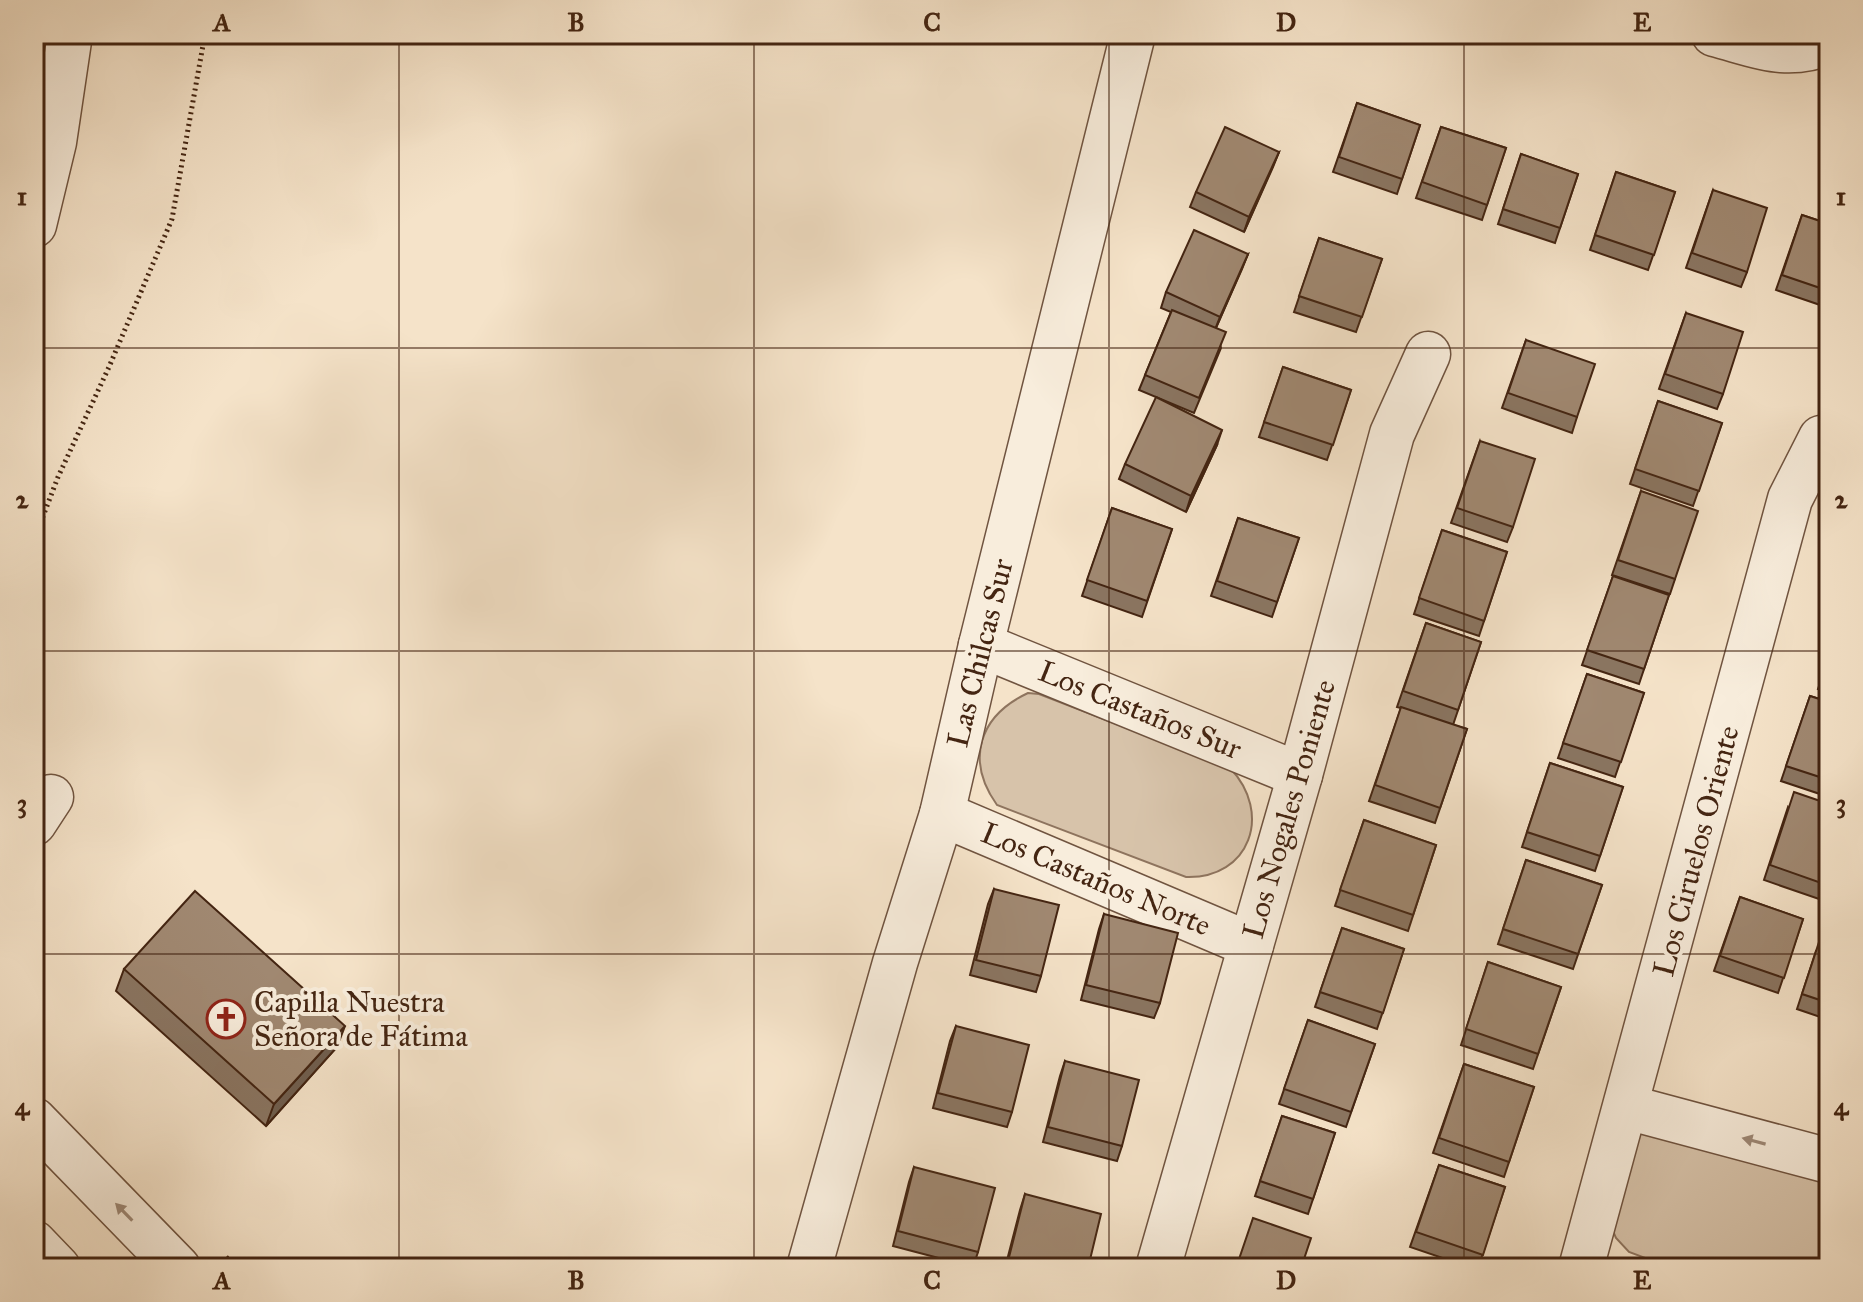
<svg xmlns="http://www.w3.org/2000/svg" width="1863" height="1302" font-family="'IM FELL Great Primer',serif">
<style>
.green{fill:#d7c3aa;stroke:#8e745e;stroke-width:2}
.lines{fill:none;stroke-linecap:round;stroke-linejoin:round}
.minor-casing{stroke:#705440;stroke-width:47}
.path{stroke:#442512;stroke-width:5;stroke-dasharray:2 4;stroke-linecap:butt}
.minor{stroke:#f8eddc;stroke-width:44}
.wall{fill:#8a7561;stroke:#442512;stroke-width:2}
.shaded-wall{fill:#705f4f;stroke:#442512;stroke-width:2}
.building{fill:#a08871;stroke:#442512;stroke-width:2}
.oneway{fill:#9e8977}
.grid{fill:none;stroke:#442512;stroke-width:2;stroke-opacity:0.55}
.labels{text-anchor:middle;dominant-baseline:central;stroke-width:8;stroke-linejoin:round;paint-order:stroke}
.street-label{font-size:30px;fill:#442512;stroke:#f8eddc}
.poi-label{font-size:30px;fill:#442512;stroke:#f8eddc;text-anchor:start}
.neatline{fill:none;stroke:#442512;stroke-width:3}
.grid-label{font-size:26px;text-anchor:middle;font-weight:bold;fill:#442512}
</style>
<rect width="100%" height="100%" fill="#f5e3c9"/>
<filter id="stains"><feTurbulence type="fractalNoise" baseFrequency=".0025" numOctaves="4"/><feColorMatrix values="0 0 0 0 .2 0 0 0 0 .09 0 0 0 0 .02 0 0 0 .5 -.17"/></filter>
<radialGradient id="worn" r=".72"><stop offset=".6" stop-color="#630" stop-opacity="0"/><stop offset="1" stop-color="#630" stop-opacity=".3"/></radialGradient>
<g class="green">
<path d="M1028 693 1039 694 1230 768C1273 813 1250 879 1186 877L997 805C965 760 979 716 1028 693Z"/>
<path d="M1653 1127 1829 1174V1268H1672L1629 1252 1616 1238 1608 1220 1635 1136Z"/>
</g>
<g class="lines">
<g class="minor-casing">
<g id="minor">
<path d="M1714 34C1757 45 1786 60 1829 42"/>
<path d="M34 225 54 142 70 34"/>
<path d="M981 645 1300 775"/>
<path d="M942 814 1251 945"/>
<path d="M34 823 51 797"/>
<path d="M1627 1107 1829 1161"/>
<path d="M34 1120 178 1268"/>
<path d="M34 1243 58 1268"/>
<path d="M809 1268 895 963 942 814 981 645 1133 34"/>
<path d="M1158 1268 1300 775 1392 434 1428 354"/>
<path d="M1581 1268 1790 499 1821 438"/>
</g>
</g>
<g class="path">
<path d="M34 540 58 477 109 367 172 219 205 34"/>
<path d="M34 1061 43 1070"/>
<path d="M226 1257 236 1268"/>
</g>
<use href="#minor" class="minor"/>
</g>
<g class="wall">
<path d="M1357 103 1420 125 1397 194 1333 172Z"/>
<path d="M1441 127 1506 148 1482 220 1416 198Z"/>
<path d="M1279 152 1244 232 1190 207 1196 192Z"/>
<path d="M1521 154 1578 174 1555 243 1498 224Z"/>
<path d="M1616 172 1675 192 1648 270 1590 250Z"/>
<path d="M1713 190 1747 272 1741 287 1686 268Z"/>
<path d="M1802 215 1829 224V308L1776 290Z"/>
<path d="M1319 238 1382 259 1356 332 1294 312Z"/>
<path d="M1248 254 1216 328 1221 348 1194 413 1139 390 1171 312 1161 308 1166 292Z"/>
<path d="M1686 313 1723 394 1717 409 1659 389Z"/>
<path d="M1526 340 1577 417 1572 433 1502 408Z"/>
<path d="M1283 367 1351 390 1327 460 1259 437Z"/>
<path d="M1658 401 1722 423 1693 506 1630 484Z"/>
<path d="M1480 441 1513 527 1507 542 1451 523Z"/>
<path d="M1217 445 1186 512 1119 479 1125 464Z"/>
<path d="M1641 491 1675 579 1670 594 1612 575Z"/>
<path d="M1112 508 1172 529 1142 617 1082 596Z"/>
<path d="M1238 518 1299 538 1272 617 1211 596Z"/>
<path d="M1442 530 1507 552 1479 636 1414 614Z"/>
<path d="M1613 576 1669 595 1639 684 1582 665Z"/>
<path d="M1426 623 1481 642 1453 725 1467 729 1435 823 1369 801 1401 708 1397 707Z"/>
<path d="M1829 656V692L1818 689Z"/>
<path d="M1587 674 1644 693 1615 777 1558 758Z"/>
<path d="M1810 696 1829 702V797L1781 781Z"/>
<path d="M1550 763 1623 787 1595 871 1522 847Z"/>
<path d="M1788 807 1829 871 1819 899 1764 880Z"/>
<path d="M1364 820 1436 845 1408 931 1335 906Z"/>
<path d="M1526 860 1602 885 1573 969 1498 944Z"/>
<path d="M994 889 1041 976 1036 992 970 975 988 904Z"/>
<path d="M1740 897 1803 919 1778 993 1714 971Z"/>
<path d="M1104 914 1160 1003 1154 1018 1081 1000 1099 929Z"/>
<path d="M1342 928 1404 949 1377 1029 1315 1007Z"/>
<path d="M1829 938V1020L1797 1009 1816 951Z"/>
<path d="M1488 962 1561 987 1533 1069 1461 1045Z"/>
<path d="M124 969 337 1047 266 1126 116 991Z"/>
<path d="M1308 1020 1375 1044 1346 1127 1279 1104Z"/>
<path d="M956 1026 1012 1112 1007 1127 933 1108 950 1041Z"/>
<path d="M1065 1061 1122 1146 1117 1161 1043 1142 1060 1076Z"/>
<path d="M1464 1064 1534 1087 1504 1177 1433 1153Z"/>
<path d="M1282 1116 1335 1133 1308 1214 1255 1196Z"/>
<path d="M1439 1165 1505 1187 1478 1268H1472L1410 1247Z"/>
<path d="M914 1167 978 1252 973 1267 893 1246 909 1182Z"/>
<path d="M1025 1194 1088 1268H1005L1020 1210Z"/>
</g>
<g class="shaded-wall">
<path d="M1279 152 1273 167 1244 232 1249 217Z"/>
<path d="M1248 254 1242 269 1214 332 1220 317Z"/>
<path d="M1222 430 1217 445 1186 512 1191 496Z"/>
<path d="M345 1026 337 1047 266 1126 274 1104Z"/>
</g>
<g class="building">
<path d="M1357 103 1420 125 1402 179 1339 157Z"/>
<path d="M1225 127 1279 152 1249 217 1196 192Z"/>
<path d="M1441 127 1506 148 1487 205 1422 182Z"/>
<path d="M1521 154 1578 174 1560 228 1503 209Z"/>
<path d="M1616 172 1675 192 1654 255 1595 235Z"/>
<path d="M1713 190 1767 208 1747 272 1692 253Z"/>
<path d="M1802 215 1829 224V291L1782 275Z"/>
<path d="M1194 230 1248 254 1220 317 1166 292Z"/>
<path d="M1319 238 1382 259 1362 317 1299 296Z"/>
<path d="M1172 310 1226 332 1199 398 1145 375Z"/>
<path d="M1686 313 1743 332 1723 394 1665 374Z"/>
<path d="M1526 340 1595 364 1577 417 1508 393Z"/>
<path d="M1283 367 1351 390 1333 445 1264 422Z"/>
<path d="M1156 397 1222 430 1191 496 1125 464Z"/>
<path d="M1658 401 1722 423 1699 491 1635 469Z"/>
<path d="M1480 441 1535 459 1513 527 1457 508Z"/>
<path d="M1641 491 1698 511 1675 579 1618 560Z"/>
<path d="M1112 508 1172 529 1147 601 1087 580Z"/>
<path d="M1238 518 1299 538 1277 602 1217 581Z"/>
<path d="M1442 530 1507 552 1484 621 1419 598Z"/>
<path d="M1613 576 1669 595 1644 669 1587 650Z"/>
<path d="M1426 623 1481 642 1458 710 1403 691Z"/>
<path d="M1829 657V675L1823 673Z"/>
<path d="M1587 674 1644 693 1621 762 1563 743Z"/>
<path d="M1810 696 1829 702V780L1786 766Z"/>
<path d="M1401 707 1467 729 1440 808 1375 785Z"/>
<path d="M1550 763 1623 787 1600 856 1527 832Z"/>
<path d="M1794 792 1829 804V871L1824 884 1770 865Z"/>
<path d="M1364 820 1436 845 1413 915 1340 890Z"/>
<path d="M1526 860 1602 885 1578 954 1503 929Z"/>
<path d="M994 889 1059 905 1041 976 976 960Z"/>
<path d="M195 891 345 1026 274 1104 124 969Z"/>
<path d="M1740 897 1803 919 1784 978 1720 956Z"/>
<path d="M1104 914 1178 933 1160 1003 1086 985Z"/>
<path d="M1342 928 1404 949 1383 1013 1320 992Z"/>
<path d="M1821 936 1829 938V1003L1802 994Z"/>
<path d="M1488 962 1561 987 1538 1054 1466 1029Z"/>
<path d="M1308 1020 1375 1044 1351 1112 1284 1089Z"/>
<path d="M956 1026 1029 1045 1012 1112 938 1093Z"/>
<path d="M1065 1061 1139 1080 1122 1146 1048 1127Z"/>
<path d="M1464 1064 1534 1087 1509 1162 1439 1138Z"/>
<path d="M1282 1116 1335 1133 1313 1199 1260 1181Z"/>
<path d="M1439 1165 1505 1187 1483 1255 1416 1232Z"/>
<path d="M914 1167 995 1188 978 1252 898 1231Z"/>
<path d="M1025 1194 1101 1214 1088 1268H1020L1007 1265Z"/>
<path d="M1253 1218 1311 1238 1301 1268H1236Z"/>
<path d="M1416 1263 1431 1268H1414Z"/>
</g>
<defs><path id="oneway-solid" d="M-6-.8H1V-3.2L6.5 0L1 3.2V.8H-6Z" transform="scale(2)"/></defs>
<g class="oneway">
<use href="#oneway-solid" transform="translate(1754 1141) rotate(-165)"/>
<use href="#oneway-solid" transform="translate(124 1212) rotate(-134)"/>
</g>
<path class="grid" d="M399 34V1268M754 34V1268M1109 34V1268M1464 34V1268M34 348H1829M34 651H1829M34 954H1829"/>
<defs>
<g id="church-ring" transform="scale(2)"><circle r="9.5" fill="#f8eddc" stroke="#8f2418" stroke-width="1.5"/><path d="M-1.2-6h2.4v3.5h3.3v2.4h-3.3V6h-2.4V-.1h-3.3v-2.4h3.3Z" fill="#8f2418"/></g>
</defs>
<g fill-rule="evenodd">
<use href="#church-ring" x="226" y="1019"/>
</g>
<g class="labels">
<g class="street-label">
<text transform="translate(980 653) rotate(-76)">Las Chilcas Sur</text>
<text transform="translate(1140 710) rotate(22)">Los Castaños Sur</text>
<text transform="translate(1289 809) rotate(-74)">Los Nogales Poniente</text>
<text transform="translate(1696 851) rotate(-75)">Los Ciruelos Oriente</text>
<text transform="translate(1096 879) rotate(23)">Los Castaños Norte</text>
</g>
<g class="poi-label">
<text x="254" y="1002">Capilla Nuestra<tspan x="254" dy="34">Señora de Fátima</tspan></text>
</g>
</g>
<rect width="1863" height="1302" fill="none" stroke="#f5e3c9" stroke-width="88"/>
<rect x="44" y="44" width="1775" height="1214" class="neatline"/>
<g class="grid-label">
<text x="222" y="31">A</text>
<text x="576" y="31">B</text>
<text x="932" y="31">C</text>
<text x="1286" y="31">D</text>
<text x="1642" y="31">E</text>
<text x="22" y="205">1</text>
<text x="1841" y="205">1</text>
<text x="22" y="508">2</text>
<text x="1841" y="508">2</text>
<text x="22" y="812">3</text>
<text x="1841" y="812">3</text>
<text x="22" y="1115">4</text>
<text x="1841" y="1115">4</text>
<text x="222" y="1289">A</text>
<text x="576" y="1289">B</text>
<text x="932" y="1289">C</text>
<text x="1286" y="1289">D</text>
<text x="1642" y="1289">E</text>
</g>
<rect width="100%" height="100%" filter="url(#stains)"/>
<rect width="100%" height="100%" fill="url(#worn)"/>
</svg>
